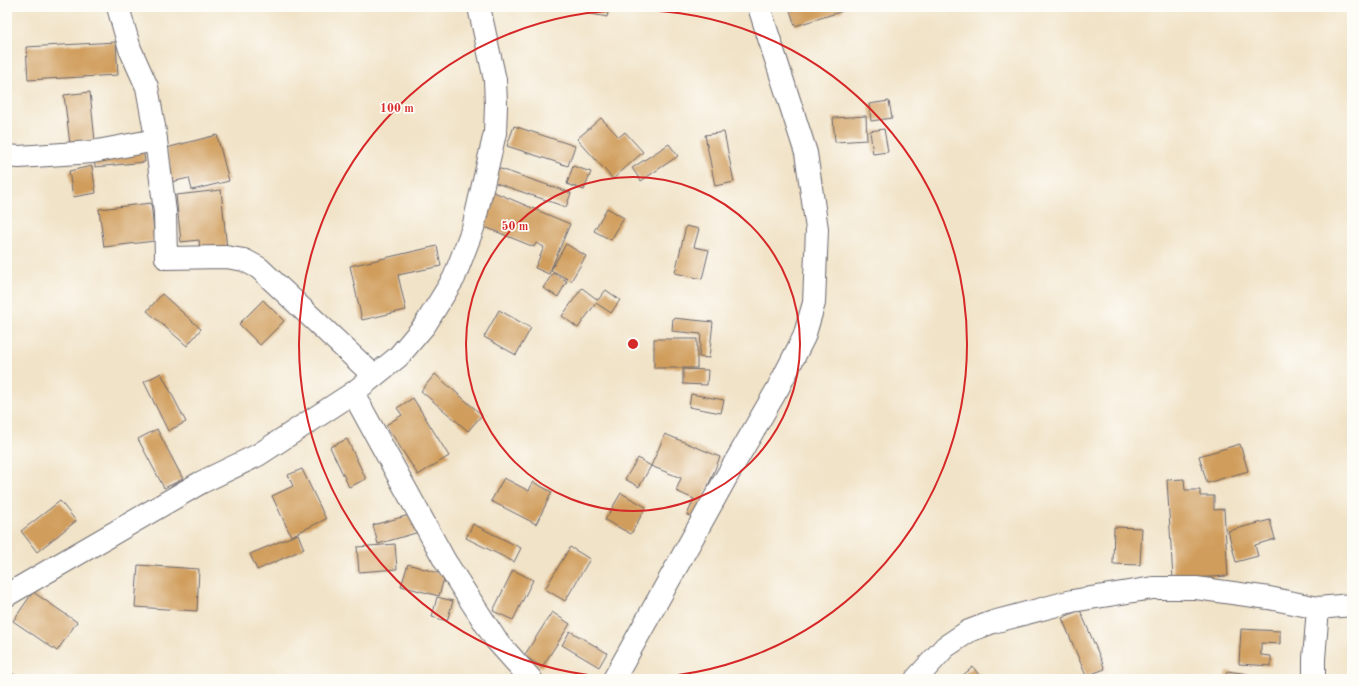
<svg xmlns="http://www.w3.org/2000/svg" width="1359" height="686" font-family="'Old Standard TT',serif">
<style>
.building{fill:#d09d5c}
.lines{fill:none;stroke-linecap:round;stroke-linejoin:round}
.minor-casing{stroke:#6a666c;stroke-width:24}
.minor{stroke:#fff;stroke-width:22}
.ring{fill:none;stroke:#d62828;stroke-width:2}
.centre{fill:#d62828;stroke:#fdfcf7;stroke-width:2}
.ring-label{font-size:12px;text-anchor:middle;font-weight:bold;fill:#d62828;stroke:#fdfcf7;stroke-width:3.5;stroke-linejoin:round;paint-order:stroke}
</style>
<rect width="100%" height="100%" fill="#fdfcf7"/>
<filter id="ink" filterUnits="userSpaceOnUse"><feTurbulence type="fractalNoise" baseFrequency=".025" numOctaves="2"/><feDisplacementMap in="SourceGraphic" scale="8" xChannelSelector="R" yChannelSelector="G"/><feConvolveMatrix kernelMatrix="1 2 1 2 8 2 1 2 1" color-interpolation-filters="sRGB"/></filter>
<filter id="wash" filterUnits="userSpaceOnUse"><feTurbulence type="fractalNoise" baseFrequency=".012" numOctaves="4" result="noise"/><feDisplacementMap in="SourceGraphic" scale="16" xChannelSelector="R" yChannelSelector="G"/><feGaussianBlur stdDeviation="0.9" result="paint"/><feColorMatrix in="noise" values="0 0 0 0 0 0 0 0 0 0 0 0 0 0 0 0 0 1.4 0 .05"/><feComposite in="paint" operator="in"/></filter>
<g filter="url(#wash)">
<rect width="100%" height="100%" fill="#f1e3c8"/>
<g id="blocks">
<g class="building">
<path d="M588 7H609L607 17 587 13Z"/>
<path d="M789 7H842L843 11 795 26Z"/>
<path d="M116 42 118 75 28 80 26 47Z"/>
<path d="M90 92 95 141 70 144 64 95Z"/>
<path d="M889 101 892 118 871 121 869 104Z"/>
<path d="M866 116 867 140 835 142 833 118Z"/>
<path d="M601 118 619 137 625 132 643 152 613 179 577 139Z"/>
<path d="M514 126 575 146 568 166 507 146Z"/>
<path d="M884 129 888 152 873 154 870 131Z"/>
<path d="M724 132 734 182 715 186 705 135Z"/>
<path d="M217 135 229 181 192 190 189 178 167 183 164 170 171 168 166 148Z"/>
<path d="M669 144 678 156 641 181 632 168Z"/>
<path d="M143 148 145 162 95 167 94 153Z"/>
<path d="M92 166 96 193 73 197 69 171Z"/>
<path d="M573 166 591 172 584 190 567 184Z"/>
<path d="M495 167 571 193 566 207 490 181Z"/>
<path d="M221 190 227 249 200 252 199 240 181 242 176 195Z"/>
<path d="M494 192 570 224 549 274 535 268 544 247 536 243 534 247 480 225Z"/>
<path d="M151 203 155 241 104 247 99 209Z"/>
<path d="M607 208 624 218 611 240 594 231Z"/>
<path d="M686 226 699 229 694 247 709 250 702 279 675 273Z"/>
<path d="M566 244 586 256 571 281 551 270Z"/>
<path d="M437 246 441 266 398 275 406 310 362 320 350 266Z"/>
<path d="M553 273 567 281 558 297 543 288Z"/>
<path d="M582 288 598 300 606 290 620 300 611 313 596 303 578 328 562 316Z"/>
<path d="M162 294 201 329 187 346 147 311Z"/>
<path d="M263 300 284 321 260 345 239 324Z"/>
<path d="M499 310 531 328 516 355 484 337Z"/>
<path d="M673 318 713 322 709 358 699 357 701 334 672 331Z"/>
<rect x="654" y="339" width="43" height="29"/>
<path d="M683 369 708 370 707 385 683 384Z"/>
<path d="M161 373 186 422 168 431 144 382Z"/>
<path d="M435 374 482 415 468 431 421 391Z"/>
<path d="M691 394 724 400 721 413 689 407Z"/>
<path d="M413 398 449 456 418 475 386 425 402 415 397 408Z"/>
<path d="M157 429 183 479 164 488 138 439Z"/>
<path d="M665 434 720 457 695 518 687 515 694 499 676 491 681 478 651 466Z"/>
<path d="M347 439 366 479 349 487 330 447Z"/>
<path d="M1240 444 1248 471 1207 483 1199 456Z"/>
<path d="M638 458 651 466 639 487 625 479Z"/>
<path d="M302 469 326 519 291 536 272 496 293 486 288 475Z"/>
<path d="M504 478 529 491 533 482 552 492 536 524 491 501Z"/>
<path d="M1184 479 1185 490H1200V496H1214V510L1224 509 1228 576 1173 579 1167 480Z"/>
<path d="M621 493 646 507 631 534 605 520Z"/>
<path d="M60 501 76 521 37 552 21 531Z"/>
<path d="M413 514 419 532 378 544 373 525Z"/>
<path d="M1270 520 1275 539 1255 545 1258 556 1236 562 1228 531Z"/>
<path d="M473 524 521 548 514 562 466 538Z"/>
<path d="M1114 527 1142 528 1140 565 1113 564Z"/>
<path d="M298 534 304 549 257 570 250 554Z"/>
<path d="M395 544 397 569 359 572 357 547Z"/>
<path d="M570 547 590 559 565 601 545 589Z"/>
<path d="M408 564 445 575 439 596 401 586Z"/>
<path d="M138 565 199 569 197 611 135 607Z"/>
<path d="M513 570 533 580 513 620 493 611Z"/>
<path d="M33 592 77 622 57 651 13 621Z"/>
<path d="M437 597 453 601 447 621 432 617Z"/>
<path d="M1080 610 1105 669 1086 676 1062 618Z"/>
<path d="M552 612 570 624 542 667 524 656Z"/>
<path d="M1241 629 1280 631V644L1261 643V655L1271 656V666L1239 664Z"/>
<path d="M570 631 607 653 599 667 562 645Z"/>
<path d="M973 667 982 679H958Z"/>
<path d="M7 670 20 679H7Z"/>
<path d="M1227 671 1248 674 1247 679H1225Z"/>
</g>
</g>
</g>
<g filter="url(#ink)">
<use href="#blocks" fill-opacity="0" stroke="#6a666c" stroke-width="1"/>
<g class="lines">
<g class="minor-casing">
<g id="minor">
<path d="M118 7 130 49 147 87 155 132 165 212 166 258 226 257 244 260 259 268 374 376"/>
<path d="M7 156 19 157 92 152 156 140"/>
<path d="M353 393 445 561 496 640 531 679"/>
<path d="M7 595 200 483 258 455 353 393 398 357 425 325 454 278 473 228 495 133 496 105 495 80 479 7"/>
<path d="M614 679 727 476 778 388 804 337 814 303 817 229 806 153 759 7"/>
<path d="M916 679 945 647 969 631 993 622 1072 601 1153 588H1196L1269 598 1318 608"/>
<path d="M1314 679V659L1318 608 1352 605"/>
</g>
</g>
<use href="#minor" class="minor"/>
</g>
</g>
<g class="ring">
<circle cx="633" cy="344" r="167"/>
<circle cx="633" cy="344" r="334"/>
</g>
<circle cx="633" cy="344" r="6" class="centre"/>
<g class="ring-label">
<text x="397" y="112">100 m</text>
<text x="515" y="230">50 m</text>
</g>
<rect width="1359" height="686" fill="none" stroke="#fdfcf7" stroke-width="24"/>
</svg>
